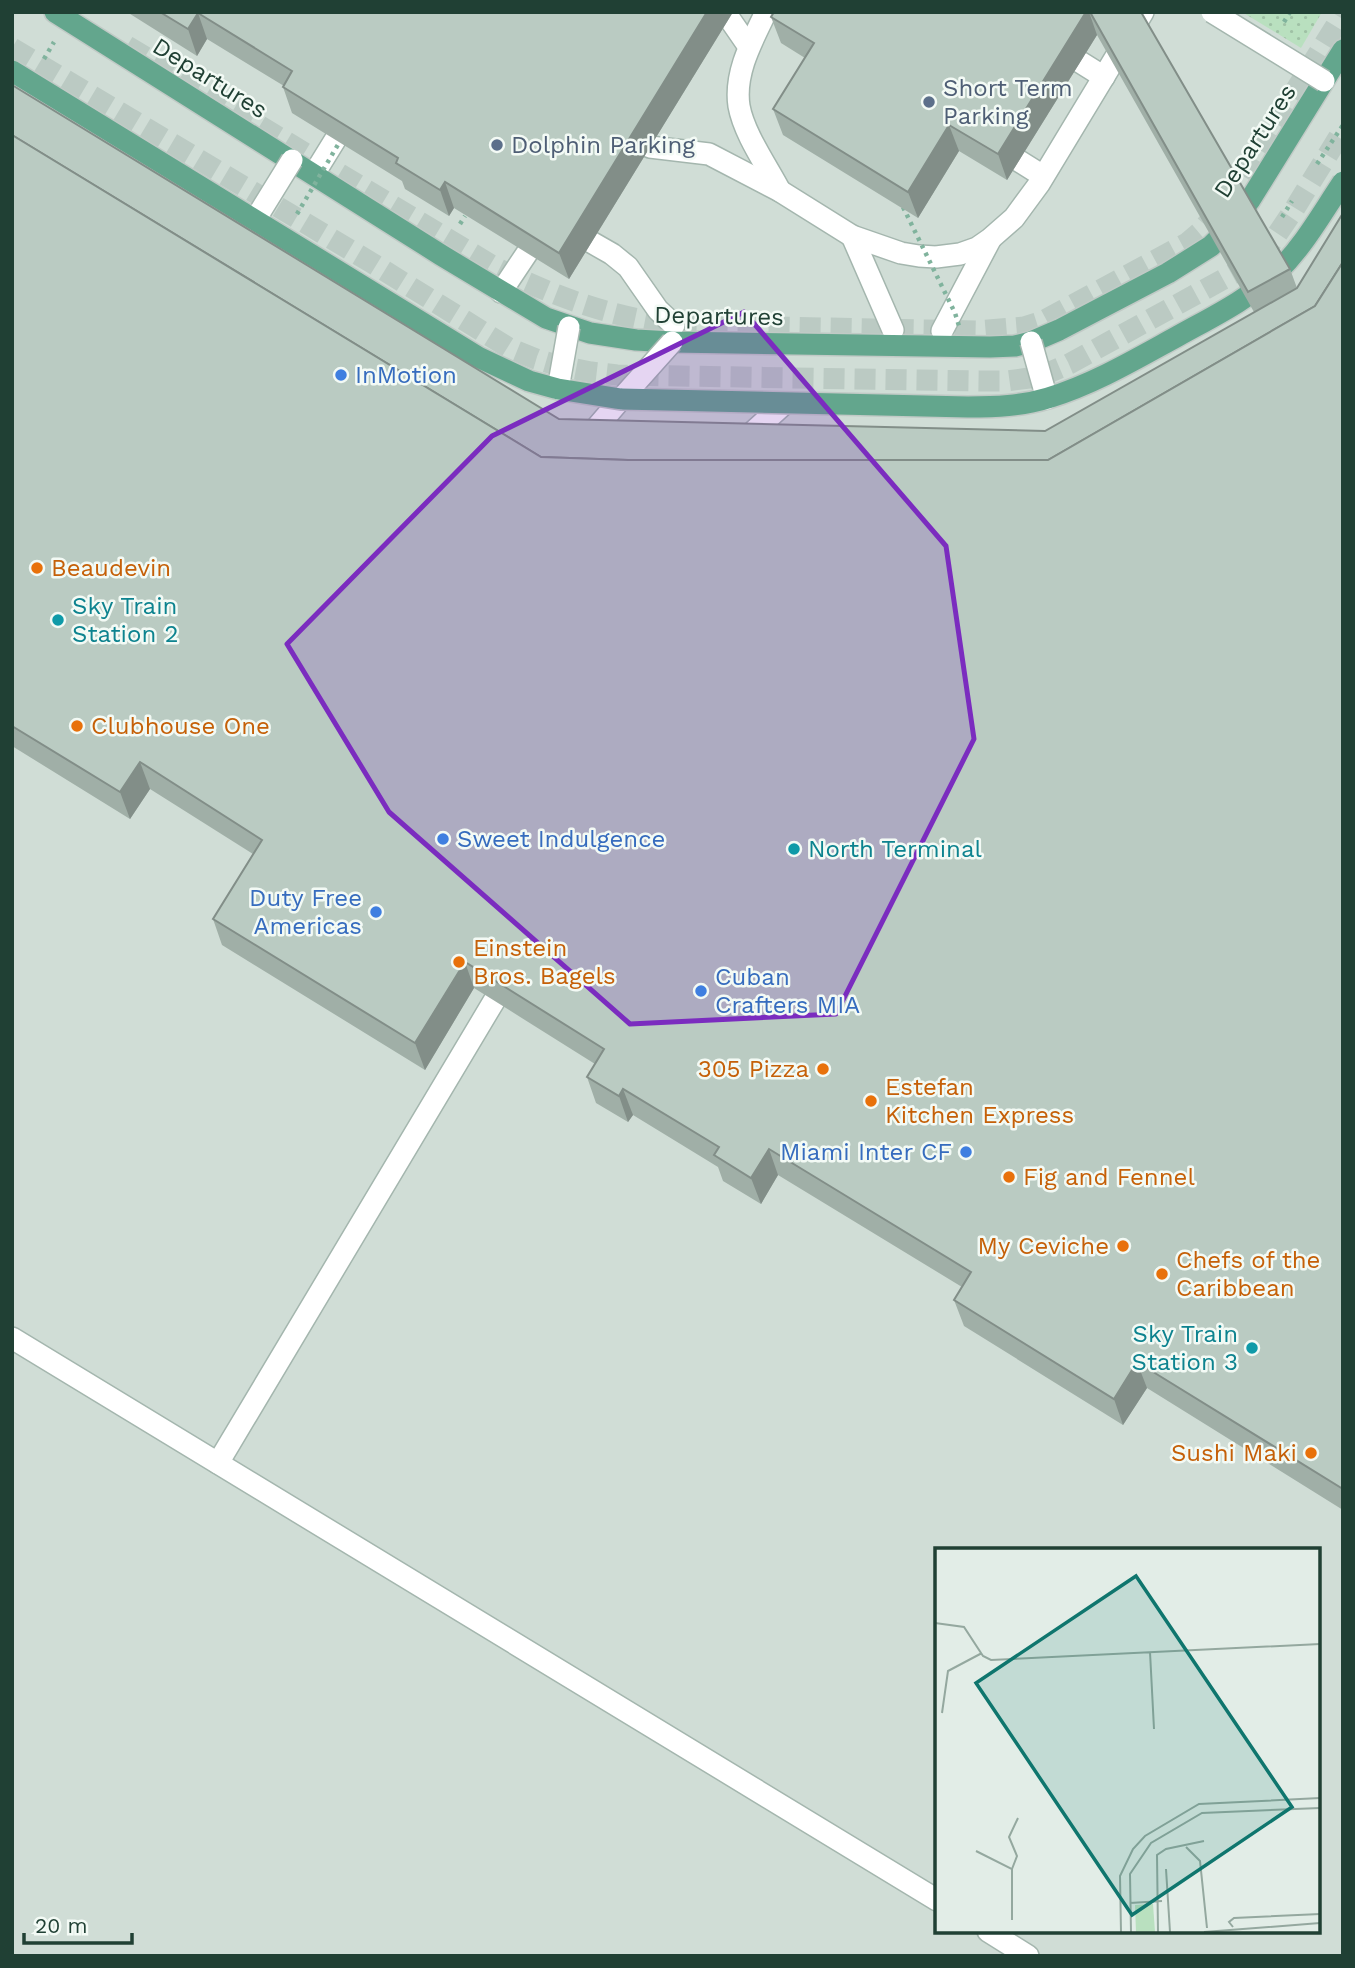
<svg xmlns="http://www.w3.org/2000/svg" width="1355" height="1968" font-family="'Work Sans',sans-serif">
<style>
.built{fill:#d0ddd6;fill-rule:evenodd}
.park{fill:url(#park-dots)}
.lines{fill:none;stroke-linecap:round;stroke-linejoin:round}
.major-tunnel{stroke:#bbcac3;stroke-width:21;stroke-dasharray:21 10;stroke-linecap:butt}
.minor-casing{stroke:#a4b6ae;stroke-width:24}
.major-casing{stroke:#c1cac6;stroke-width:24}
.path{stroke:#80b39d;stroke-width:4.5;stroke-dasharray:3.5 5;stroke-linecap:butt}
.minor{stroke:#fff;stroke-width:21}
.major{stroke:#63a68d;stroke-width:21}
.minor-bridge-casing{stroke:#a4b6ae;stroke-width:24;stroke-linecap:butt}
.major-bridge-casing{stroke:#c1cac6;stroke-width:24;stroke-linecap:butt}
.path-bridge{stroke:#80b39d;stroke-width:4.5;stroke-dasharray:3.5 5;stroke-linecap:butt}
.minor-bridge{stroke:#fff;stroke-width:21}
.major-bridge{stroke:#63a68d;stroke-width:21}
.wall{fill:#a0afa7}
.shaded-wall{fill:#828e88}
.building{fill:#bacbc2;stroke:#828e88;stroke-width:2}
.marked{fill:#7b2cbf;fill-opacity:0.2;stroke:#7b2cbf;stroke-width:5;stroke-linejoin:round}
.service-dot{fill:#5c6f8a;stroke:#f3faf5;stroke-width:2.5}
.shop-dot{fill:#3f7fe0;stroke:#f3faf5;stroke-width:2.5}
.food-dot{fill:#e8710a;stroke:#f3faf5;stroke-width:2.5}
.culture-dot{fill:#0f9aa8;stroke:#f3faf5;stroke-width:2.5}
.labels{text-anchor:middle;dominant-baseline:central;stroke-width:5;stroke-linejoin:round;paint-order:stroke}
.street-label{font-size:24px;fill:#204034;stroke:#f3faf5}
.service-label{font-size:24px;fill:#4e5e75;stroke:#f3faf5;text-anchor:start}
.shop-label{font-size:24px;fill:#366cbe;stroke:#f3faf5;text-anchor:start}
.food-label{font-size:24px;fill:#c56008;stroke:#f3faf5;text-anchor:start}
.culture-label{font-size:24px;fill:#0d838f;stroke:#f3faf5;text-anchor:start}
.inset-road{fill:none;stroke:#94a89f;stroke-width:2}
.view{fill:#0f766e;fill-opacity:0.15;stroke:#0f766e;stroke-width:3.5}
.inset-edge{fill:none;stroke:#204034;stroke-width:3.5}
</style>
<defs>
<pattern id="park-dots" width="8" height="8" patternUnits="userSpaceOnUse" patternTransform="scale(1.75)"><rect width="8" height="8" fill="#b9e0bf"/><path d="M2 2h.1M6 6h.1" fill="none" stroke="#9fc1a5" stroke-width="1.8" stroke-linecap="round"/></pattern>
</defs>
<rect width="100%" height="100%" fill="#e2ede7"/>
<path class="built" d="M12 12H1343V1956H12ZM937 1550H1318V1931H937Z"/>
<path class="park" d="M1242 12H1322L1301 48Z"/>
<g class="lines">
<g class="major-tunnel">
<path d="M127 46 493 266C550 295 610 317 674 325L977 331 1024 327 1043 321 1187 243 1200 232 1225 203 1343 14"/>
<path d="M12 48 372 263 509 348 536 359 560 366 591 372 617 375 983 381H1007L1029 378 1048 373 1069 364 1242 269 1272 242 1295 208 1343 130"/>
</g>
<g class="minor-casing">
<g id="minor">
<path d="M766 12C752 41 734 73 739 106 744 134 767 166 780 191"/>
<path d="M729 18 749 47"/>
<path d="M1080 62 1104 77"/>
<path d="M650 147 709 154 780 191 852 236 901 253 919 256 936 257 960 254 977 248 990 239 1014 218 1039 184 1143 12"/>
<path d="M1019 161 1043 176"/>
<path d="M314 174 335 140"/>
<path d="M852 236 893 330"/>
<path d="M591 242 612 254 628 267 658 310 674 325"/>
<path d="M501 292 527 253"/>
<path d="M942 331 990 240"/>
<path d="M754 431 785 403"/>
<path d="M584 442 621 399"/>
<path d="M12 1338 937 1900"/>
<path d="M218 1463 494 1001"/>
<path d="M988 1931 1028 1956"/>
</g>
</g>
<g class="major-casing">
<path id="major" d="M55 12 441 255 546 318 590 333 636 340 672 342 990 347 1015 346 1031 342 1059 330 1168 273 1211 246 1229 228 1250 200 1343 50"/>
</g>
<g class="path">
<path d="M1284 22 1290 12"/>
<path d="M44 59 54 42"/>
<path d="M1317 164 1343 125"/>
<path d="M1282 217 1292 201"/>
<path d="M460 224 465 216"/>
</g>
<use href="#minor" class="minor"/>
<use href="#major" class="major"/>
<g class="minor-bridge-casing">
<g id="minor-bridge">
<path d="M1212 12 1324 81"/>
<path d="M255 220 292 160"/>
<path d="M1031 342 1047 399"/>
<path d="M558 389 569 327"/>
<path d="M621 399 672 342"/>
</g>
</g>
<g class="major-bridge-casing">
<path id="major-bridge" d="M12 71 478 357 529 381 558 389 621 399 968 407C995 407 1022 406 1048 398 1094 384 1136 359 1178 336 1212 317 1248 300 1277 272 1304 246 1322 213 1343 182"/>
</g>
<g class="path-bridge">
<path d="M903 207 955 313 959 326"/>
<path d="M297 214 339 143"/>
</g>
<use href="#minor-bridge" class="minor-bridge"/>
<use href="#major-bridge" class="major-bridge"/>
</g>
<g class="wall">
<path d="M127 12H733L569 279 454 208 449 216 405 189 402 181 292 113 283 87 284 86 207 39 197 56Z"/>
<path d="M774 12H1141L1290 269 1297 288 1343 213V1510L1147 1388 1123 1425 964 1326 954 1300 962 1287 778 1175 761 1204 723 1181 718 1167 633 1115 628 1122 596 1103 587 1077 595 1064 474 988 425 1070 222 945 213 919 253 854 150 789 130 819 12 746V85L559 419 1045 431 1254 312 1097 35 1007 180 959 151 918 218 783 135 773 109 805 58 781 43 771 17Z"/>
</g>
<g class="shaded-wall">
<path d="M707 12H733L569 279 559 253Z"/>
<path d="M1086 12H1089L1097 35 1007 180 998 154Z"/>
<path d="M198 13 207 39 197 56 188 29Z"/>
<path d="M949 125 959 151 918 218 908 192Z"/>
<path d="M445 182 454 208 449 216 440 190Z"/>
<path d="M140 762 150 789 130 819 120 792Z"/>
<path d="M465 962 474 988 425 1070 415 1043Z"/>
<path d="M623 1089 633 1115 628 1122 619 1096Z"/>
<path d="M769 1149 778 1175 761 1204 751 1178Z"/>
<path d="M1137 1362 1147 1388 1123 1425 1114 1399Z"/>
</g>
<g class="building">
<path d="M160 12H707L559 253 445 182 440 190 396 163 398 158 283 87 292 71 198 13 188 29Z"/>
<path d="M774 12H1086L998 154 949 125 908 192 773 109 814 43 771 17Z"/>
<path d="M1090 12H1141L1290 269 1248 292Z"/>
<path d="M12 85 559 419 1045 431 1297 288 1343 213V262L1315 306 1048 460H628L541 457 12 135Z"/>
<path d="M12 135 541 457 628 460H1048L1315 306 1343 262V1489L1137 1362 1114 1399 954 1300 971 1272 769 1149 751 1178 714 1155 719 1147 623 1089 619 1096 587 1077 604 1049 465 962 415 1043 213 919 262 840 140 762 120 792 12 726Z"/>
</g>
<path class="marked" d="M744 312 946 546 974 739 836 1014 630 1024 389 812 287 644 492 436Z"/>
<g class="service-dot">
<circle cx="929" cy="102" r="7"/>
<circle cx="497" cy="145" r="7"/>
</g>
<g class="shop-dot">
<circle cx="341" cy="375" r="7"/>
<circle cx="443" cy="839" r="7"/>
<circle cx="376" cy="912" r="7"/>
<circle cx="701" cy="991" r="7"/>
<circle cx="966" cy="1152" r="7"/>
</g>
<g class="food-dot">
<circle cx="37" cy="568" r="7"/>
<circle cx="77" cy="726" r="7"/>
<circle cx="459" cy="962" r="7"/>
<circle cx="823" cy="1069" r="7"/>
<circle cx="871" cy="1101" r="7"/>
<circle cx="1009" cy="1177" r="7"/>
<circle cx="1123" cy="1246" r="7"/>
<circle cx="1162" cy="1274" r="7"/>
<circle cx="1311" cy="1453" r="7"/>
</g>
<g class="culture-dot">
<circle cx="58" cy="620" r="7"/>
<circle cx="794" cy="849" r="7"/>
<circle cx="1252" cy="1348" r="7"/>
</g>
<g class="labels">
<g class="street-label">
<text transform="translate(210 78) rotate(32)">Departures</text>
<text transform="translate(1255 141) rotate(-57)">Departures</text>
<text transform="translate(719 316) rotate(1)">Departures</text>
</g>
<g class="service-label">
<text x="943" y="88">Short Term<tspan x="943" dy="28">Parking</tspan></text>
<text x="511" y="145">Dolphin Parking</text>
</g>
<g class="shop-label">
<text x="355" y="375">InMotion</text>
<text x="457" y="839">Sweet Indulgence</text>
<text x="362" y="898" text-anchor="end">Duty Free<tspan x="362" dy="28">Americas</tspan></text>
<text x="715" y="977">Cuban<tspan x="715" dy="28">Crafters MIA</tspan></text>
<text x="952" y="1152" text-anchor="end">Miami Inter CF</text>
</g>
<g class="food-label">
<text x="51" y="568">Beaudevin</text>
<text x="91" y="726">Clubhouse One</text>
<text x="473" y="948">Einstein<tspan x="473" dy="28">Bros. Bagels</tspan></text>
<text x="809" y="1069" text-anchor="end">305 Pizza</text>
<text x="885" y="1087">Estefan<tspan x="885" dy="28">Kitchen Express</tspan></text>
<text x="1023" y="1177">Fig and Fennel</text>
<text x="1109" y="1246" text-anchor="end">My Ceviche</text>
<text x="1176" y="1260">Chefs of the<tspan x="1176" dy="28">Caribbean</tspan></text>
<text x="1297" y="1453" text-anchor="end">Sushi Maki</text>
</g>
<g class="culture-label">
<text x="72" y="606">Sky Train<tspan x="72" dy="28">Station 2</tspan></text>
<text x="808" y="849">North Terminal</text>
<text x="1238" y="1334" text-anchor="end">Sky Train<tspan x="1238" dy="28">Station 3</tspan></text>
</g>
</g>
<g transform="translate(935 1548)">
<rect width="385" height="385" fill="#e2ede7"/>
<path d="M218 356 220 384H201L200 357Z" fill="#b9e0bf"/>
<path class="inset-road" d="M0 75 29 79 48 108 56 112 385 96M215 104 219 181M7 165 13 123 47 105M251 299 265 313 272 380M41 303 77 321V372M77 321 82 308 74 289 83 270M231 321 235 384M195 355 227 353M298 379 294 374 299 370 385 366M186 384 185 328 198 301 210 288 264 256 385 250M196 384 195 326 216 295 267 265 385 260M223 384 222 307 231 301 269 293M269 384 385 375"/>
<path class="view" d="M201 28 357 259 197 367 41 135Z"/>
<rect width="385" height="385" class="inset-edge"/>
</g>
<rect width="1355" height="1968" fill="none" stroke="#204034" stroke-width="28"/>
<path d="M24 1933v10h108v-10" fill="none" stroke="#204034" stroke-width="3.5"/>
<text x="35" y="1933" font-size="21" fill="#204034" stroke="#f3faf5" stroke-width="5" paint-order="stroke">20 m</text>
</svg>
